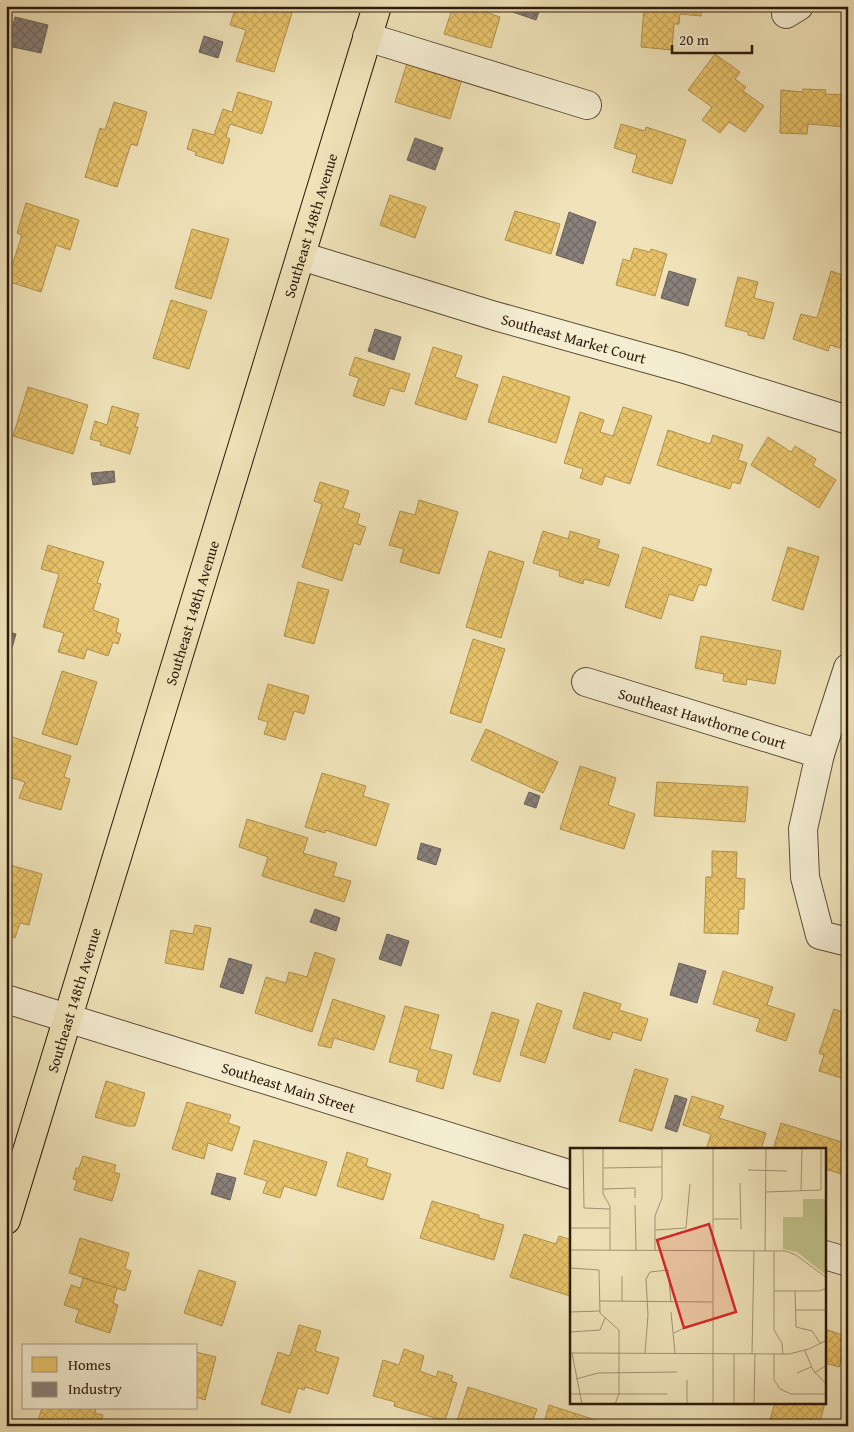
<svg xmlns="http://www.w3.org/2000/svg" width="854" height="1432" font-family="'Gentium Book Plus',serif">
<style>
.homes{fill:url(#homes-cross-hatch);stroke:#b0914e}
.industry{fill:url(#industry-cross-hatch);stroke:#6e625a}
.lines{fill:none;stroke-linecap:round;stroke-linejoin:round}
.minor-casing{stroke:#5d4c36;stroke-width:30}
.major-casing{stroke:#2c1a0b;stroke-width:30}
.minor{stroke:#f5edd2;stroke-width:28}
.major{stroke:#f0e3b9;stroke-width:28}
.labels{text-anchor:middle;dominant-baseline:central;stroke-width:5;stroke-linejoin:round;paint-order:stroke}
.street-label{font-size:15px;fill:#2c1a0b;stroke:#f5edd2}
.inset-road{fill:none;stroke:#a29373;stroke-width:1}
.view{fill:#d62828;fill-opacity:0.15;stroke:#d62828;stroke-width:2.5}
.inset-edge{fill:none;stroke:#2c1a0b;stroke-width:2.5}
</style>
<defs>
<pattern id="homes-cross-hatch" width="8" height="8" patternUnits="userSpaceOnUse" patternTransform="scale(1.25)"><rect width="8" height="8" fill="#e9c46a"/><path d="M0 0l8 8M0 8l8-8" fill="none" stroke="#c8a85b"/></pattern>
<pattern id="industry-cross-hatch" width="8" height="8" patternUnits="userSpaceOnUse" patternTransform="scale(1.25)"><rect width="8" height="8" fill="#8a817c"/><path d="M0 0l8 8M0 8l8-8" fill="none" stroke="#716964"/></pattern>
</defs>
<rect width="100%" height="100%" fill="#f0e3b9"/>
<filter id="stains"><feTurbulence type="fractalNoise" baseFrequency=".004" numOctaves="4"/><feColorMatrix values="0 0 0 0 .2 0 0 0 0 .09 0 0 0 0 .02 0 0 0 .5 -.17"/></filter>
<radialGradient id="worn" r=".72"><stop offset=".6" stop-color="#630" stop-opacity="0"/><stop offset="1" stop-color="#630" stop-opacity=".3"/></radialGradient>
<g class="homes">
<path d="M236 6 252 11 253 6H269L292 13 274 72 236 61 246 30 230 25Z"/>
<path d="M453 6H488L486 12 500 17 491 48 444 34Z"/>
<path d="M644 6H702L701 16 680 14 679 24H674L672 50 641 47Z"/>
<path d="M715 54 740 72 735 79 746 87 743 91 764 106 745 132 729 122 720 133 702 120 712 107 688 90Z"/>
<path d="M407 63 462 79 450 119 395 102Z"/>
<path d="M803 89 826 90 825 94 848 95 846 127 808 124 807 134 780 133 781 90 803 92Z"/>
<path d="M238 92 272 102 262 134 230 124 226 137 230 139 223 164 195 155 196 152 187 149 193 129 214 135 223 109 232 112Z"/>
<path d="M114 102 147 112 137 146 131 144 117 187 85 177 100 128 105 130Z"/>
<path d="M621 124 645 131 646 127 686 140 672 184 632 172 637 155 614 148Z"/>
<path d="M390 195 426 207 415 238 380 225Z"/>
<path d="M26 203 79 220 70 250 56 245 41 292 7 281 22 235 17 233Z"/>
<path d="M515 211 560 224 551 254 505 240Z"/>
<path d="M192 229 229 239 211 299 175 288Z"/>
<path d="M634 248 650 252 651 249 667 254 655 296 616 285 623 259 630 261Z"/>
<path d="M831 271 848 277V323L840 348 830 345 828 351 793 339 801 314 817 318Z"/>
<path d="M738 277 758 282 754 298 774 303 764 339 748 335V332L725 326Z"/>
<path d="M171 300 207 311 189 369 153 358Z"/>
<path d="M433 347 462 356 455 377 478 385 466 420 415 404Z"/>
<path d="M355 357 410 374 404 392 390 388 384 406 353 396 359 378 349 375Z"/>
<path d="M503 376 570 397 556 443 488 422Z"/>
<path d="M28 387 88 405 73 454 13 436Z"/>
<path d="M112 406 139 414 135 427H138L130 454 100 445 101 442 90 439 95 421 107 425Z"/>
<path d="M623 407 652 416 630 484 605 476 602 485 580 478 583 469 564 463 580 412 604 420 600 432 613 436Z"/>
<path d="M668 430 710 444 713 435 743 445 738 460 747 463 740 484 732 482 730 489 657 465Z"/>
<path d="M768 437 791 452 795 446 816 459 813 465 836 480 819 508 751 465Z"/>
<path d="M320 482 349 491 343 508 360 514 357 524 366 527 360 545 354 543 342 581 302 567 322 504 314 501Z"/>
<path d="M419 500 458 512 439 574 400 562 404 549 389 545 400 511 415 515Z"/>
<path d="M543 531 568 539 570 531 600 540 597 548 619 555 609 586 584 579 583 584 559 576 560 571 533 563Z"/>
<path d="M48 545 104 562 97 583 101 584 93 610 119 619 116 632 121 634 118 644 113 642 108 656 87 649 84 659 58 652 64 633 43 627 59 574 41 569Z"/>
<path d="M643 547 712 569 706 586 699 584 693 601 669 594 661 619 625 607Z"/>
<path d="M788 547 819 557 803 610 772 600Z"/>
<path d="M489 551 524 562 501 638 466 627Z"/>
<path d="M298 582 329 590 314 644 284 636Z"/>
<path d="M701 636 781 651 775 684 747 679 746 685 723 681 724 674 695 668Z"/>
<path d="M473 639 505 649 481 723 450 713Z"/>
<path d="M62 671 97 682 77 745 42 734Z"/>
<path d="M268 684 309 696 304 714 294 711 285 740 264 734 268 722 258 719Z"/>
<path d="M486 729 558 762 543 793 471 760Z"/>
<path d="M6 735 71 756 64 777 70 779 61 810 19 798 25 782 6 776Z"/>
<path d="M580 766 616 778 608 805 635 814 624 849 560 829Z"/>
<path d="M322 773 366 786 363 796 389 804 376 846 325 830V833L305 827Z"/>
<path d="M657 782 748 787 745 822 654 816Z"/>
<path d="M247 819 308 838 303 853 337 863 333 876 351 881 344 902 262 876 268 857 239 847Z"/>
<path d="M712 851 737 852 736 878 745 879 744 909H739L738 934 704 933 706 877H712Z"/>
<path d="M6 864 42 874 29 925 20 923 15 938 6 935Z"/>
<path d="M195 925 211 928 203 970 165 963 171 930 193 934Z"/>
<path d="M315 952 335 959 312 1032 255 1013 266 977 286 983 289 972 307 977Z"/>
<path d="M723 971 773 987 767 1005 795 1014 786 1041 756 1031 760 1019 713 1004Z"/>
<path d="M584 992 621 1004 619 1010 648 1019 641 1041 613 1032 610 1040 573 1028Z"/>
<path d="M333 999 385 1016 374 1050 334 1038 331 1048 318 1045Z"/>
<path d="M537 1003 562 1011 545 1063 520 1055Z"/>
<path d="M405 1006 439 1015 430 1049 452 1055 443 1089 416 1081 419 1070 389 1062Z"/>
<path d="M834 1009 848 1014V1080L819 1071 824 1055 819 1053Z"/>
<path d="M492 1012 519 1020 500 1082 473 1074Z"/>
<path d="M635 1069 668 1079 652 1131 619 1121Z"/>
<path d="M106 1081 145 1093 135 1126H127L95 1117Z"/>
<path d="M692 1096 724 1106 719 1118 766 1133 761 1150H706L711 1134 683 1125Z"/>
<path d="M187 1102 231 1115 228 1123 240 1127 232 1151 208 1143 204 1159 172 1149Z"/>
<path d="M781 1123 848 1144V1176L825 1169V1150H773Z"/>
<path d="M254 1140 327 1162 316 1196 284 1186 280 1198 263 1193 267 1181 244 1174Z"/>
<path d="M347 1152 368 1159 366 1166 391 1174 383 1200 337 1186Z"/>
<path d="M83 1156 116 1165 114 1172 120 1174 112 1201 74 1190 77 1180 73 1179 76 1168H79Z"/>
<path d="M432 1201 479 1215V1218L504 1225 494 1260 420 1238Z"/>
<path d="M524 1234 556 1244 559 1236 572 1240 570 1263 572 1264V1290L570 1296 510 1277Z"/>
<path d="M80 1238 129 1253 125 1269 131 1271 125 1291 69 1273Z"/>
<path d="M199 1270 236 1282 222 1326 184 1313Z"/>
<path d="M83 1278 117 1288 113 1303 118 1305 110 1333 75 1322 79 1310 64 1305 71 1285 80 1288Z"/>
<path d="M299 1325 321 1331 315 1351 339 1358 328 1394 305 1387 304 1390 298 1388 290 1413 261 1404 278 1352 290 1356Z"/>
<path d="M825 1329 848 1337 839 1367 825 1363Z"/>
<path d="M404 1349 424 1356 420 1371 436 1377 438 1371 453 1376 451 1381 457 1383 445 1421 394 1406 395 1402 373 1396 383 1360 399 1365Z"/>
<path d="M196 1352 216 1357 205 1400 196 1397Z"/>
<path d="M468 1387 537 1409 531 1426H461L456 1424Z"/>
<path d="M775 1403H825L820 1422 814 1420 813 1426H768Z"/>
<path d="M549 1405 614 1426H543Z"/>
<path d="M42 1408H96L95 1413 103 1415 100 1426H43L37 1424Z"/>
</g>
<g class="industry">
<path d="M501 6H541L536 20 501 8Z"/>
<path d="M15 17 48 25 41 53 8 46Z"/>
<path d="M204 36 223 42 218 58 199 52Z"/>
<path d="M415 138 443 148 435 170 407 160Z"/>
<path d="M569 212 596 222 583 264 556 255Z"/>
<path d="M669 271 696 279 688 306 661 298Z"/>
<path d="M375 329 401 337 394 360 368 351Z"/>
<path d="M114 471 115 482 93 485 91 473Z"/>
<path d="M6 631 16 634 12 648 6 646Z"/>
<path d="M529 792 540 796 536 808 524 804Z"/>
<path d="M421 843 441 849 436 865 417 859Z"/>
<path d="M315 909 340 918 336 931 310 922Z"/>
<path d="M387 934 409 941 401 966 379 959Z"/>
<path d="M229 958 252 965 243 994 220 987Z"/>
<path d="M679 963 706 971 697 1003 670 995Z"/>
<path d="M675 1095 687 1099 677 1132 665 1128Z"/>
<path d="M217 1173 236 1178 230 1200 211 1194Z"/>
</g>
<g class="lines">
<g class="minor-casing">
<g id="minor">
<path d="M786 14 799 6"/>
<path d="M367 37 587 105"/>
<path id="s1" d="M301 256 495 316 681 368 848 420"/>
<path d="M848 668 820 754 803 829 805 877 820 935 848 942"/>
<path id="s2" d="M586 682 820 754"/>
<path id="s3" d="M6 999 572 1175"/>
<path d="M825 1255 848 1262"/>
</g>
</g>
<g class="major-casing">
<g id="major">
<path id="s4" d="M6 1220 377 6"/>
</g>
</g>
<use href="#minor" class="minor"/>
<use href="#major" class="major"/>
</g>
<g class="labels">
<g class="street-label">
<text stroke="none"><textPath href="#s4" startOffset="1040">Southeast 148th Avenue</textPath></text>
<text stroke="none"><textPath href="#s1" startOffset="285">Southeast Market Court</textPath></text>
<text stroke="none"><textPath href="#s4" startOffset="635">Southeast 148th Avenue</textPath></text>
<text stroke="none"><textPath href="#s2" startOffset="122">Southeast Hawthorne Court</textPath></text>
<text stroke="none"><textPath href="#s4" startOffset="230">Southeast 148th Avenue</textPath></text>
<text stroke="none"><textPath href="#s3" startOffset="296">Southeast Main Street</textPath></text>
</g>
</g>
<g transform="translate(570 1148)">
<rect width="256" height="256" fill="#f0e3b9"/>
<path d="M233 51H256V127L227 104 213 101V69H233Z" fill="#c0c28b"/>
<path class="inset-road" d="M13 0 14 60 40 61M33 0V46L40 58V102M53 0 92 1M33 20 92 19M178 22 217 23M170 35 171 81M33 41 65 40V50M231 42 232 0M196 44 251 42V0M65 57 66 102M143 71H169M0 80H39M85 82 116 80 120 36M0 102 216 103 226 107 257 130M85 102V68L92 50V0M195 103 196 0M204 103V182L212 195 213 206M0 120 29 122 30 165 49 182V246L45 256M52 128V153M204 143H249L257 140M225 143 226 179 242 183 251 196M30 153 143 154M225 162H257M0 164 30 163M101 164 105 205M0 184 30 182 35 170M104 185 118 178M235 203 243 222 257 237M0 205 219 206 239 201 257 192M2 205 12 256M75 205 78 167 76 131 80 124 98 122 101 154M182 206 184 103M204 206V232L210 241 221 246H256M227 225 241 219M244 225 257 217M6 231 28 225 107 224M0 246H97M117 256V232M143 256V0M164 256V206M184 256 185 206"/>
<path class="view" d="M139 76 166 164 114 180 87 92Z"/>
<rect width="256" height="256" class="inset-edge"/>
</g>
<rect width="854" height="1432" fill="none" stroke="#f0e3b9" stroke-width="25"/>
<rect x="8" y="8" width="839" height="1417" fill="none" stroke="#2c1a0b" stroke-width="2.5"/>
<rect x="12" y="12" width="829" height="1407" fill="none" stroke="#2c1a0b"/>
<rect x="22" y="1344" width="175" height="65" fill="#f5edd2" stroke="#a59982"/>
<rect x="32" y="1357" width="25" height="15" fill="#e9c46a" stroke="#a59982"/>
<text x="68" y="1370" font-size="15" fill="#2c1a0b">Homes</text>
<rect x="32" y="1382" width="25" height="15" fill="#8a817c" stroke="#a59982"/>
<text x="68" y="1394" font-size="15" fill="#2c1a0b">Industry</text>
<path d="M672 45v8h80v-8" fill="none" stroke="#2c1a0b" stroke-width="2.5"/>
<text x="679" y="45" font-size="15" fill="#2c1a0b" stroke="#f5edd2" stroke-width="4" paint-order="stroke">20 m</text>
<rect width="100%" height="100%" filter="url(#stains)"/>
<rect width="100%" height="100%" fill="url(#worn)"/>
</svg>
